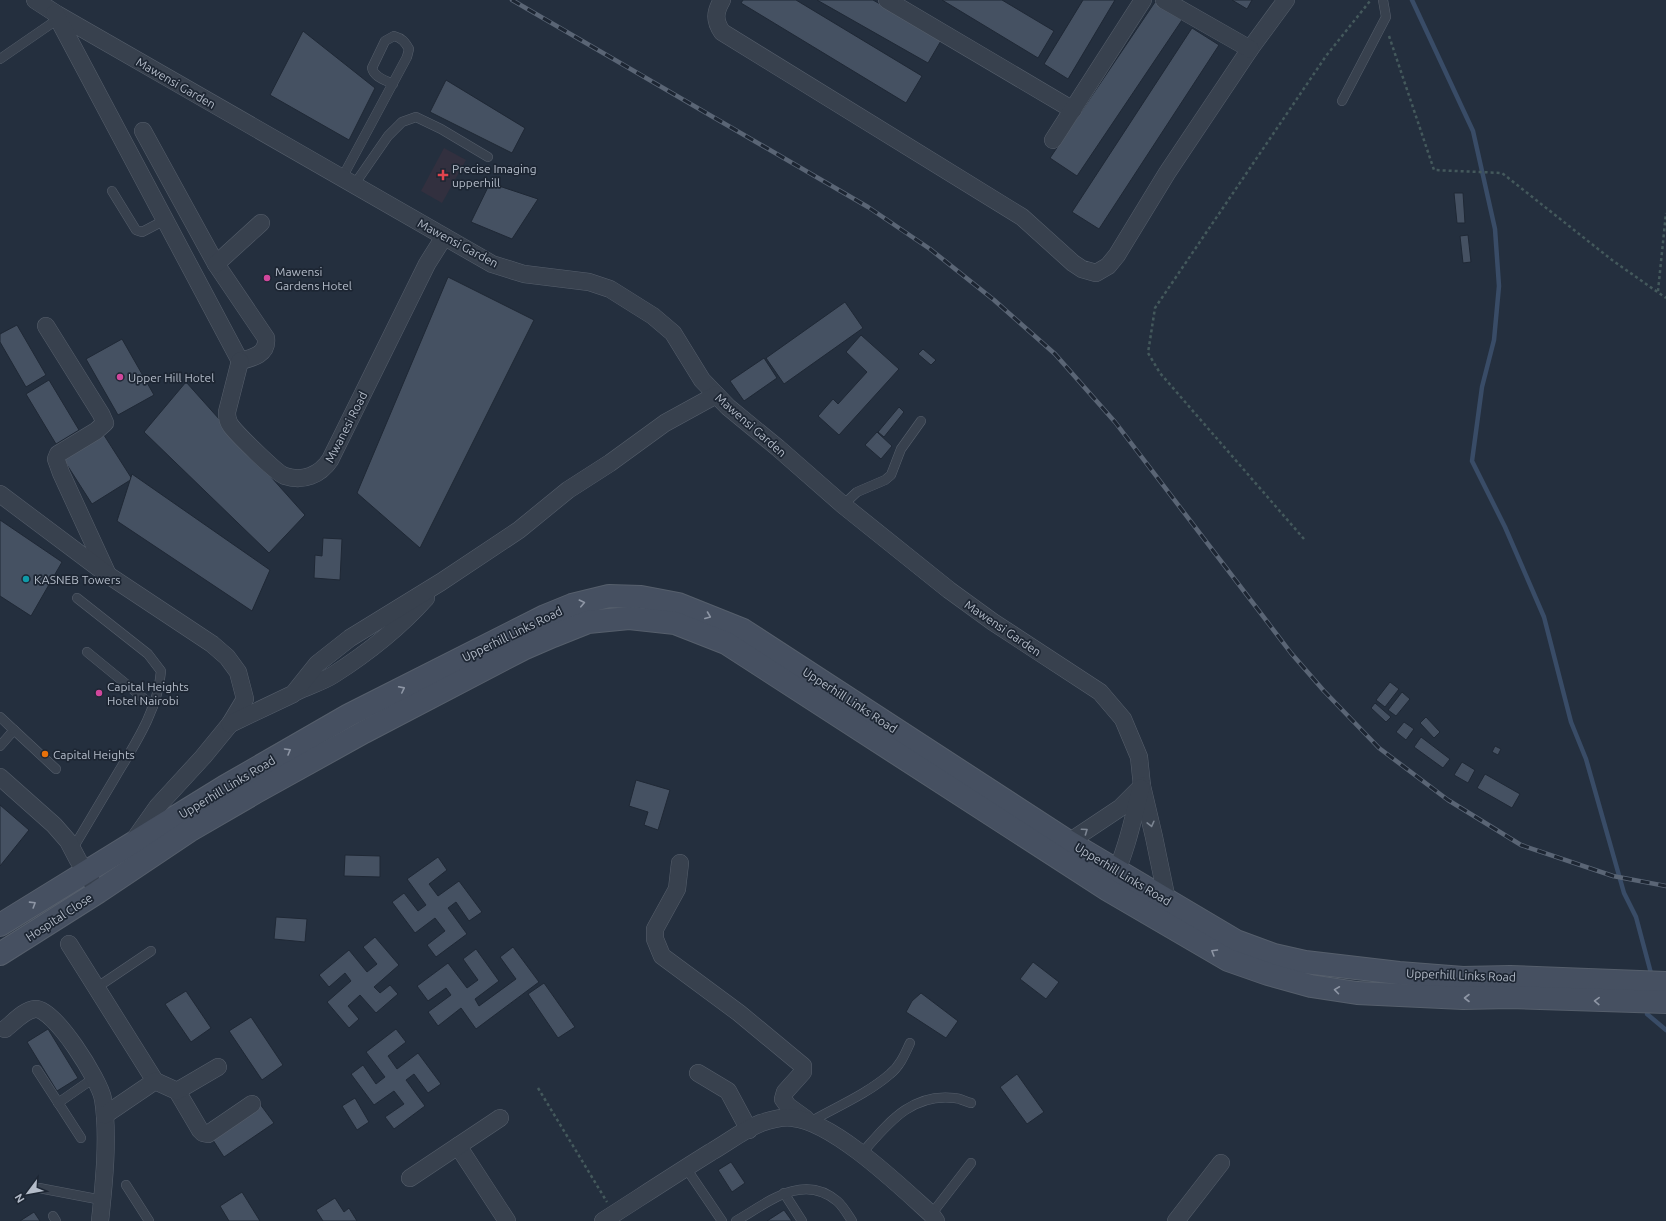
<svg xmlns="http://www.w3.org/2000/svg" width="1666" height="1221" font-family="Ubuntu,sans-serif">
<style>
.medical{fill:#32303f}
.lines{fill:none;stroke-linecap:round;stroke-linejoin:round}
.stream{stroke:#394c67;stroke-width:4.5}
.building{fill:#455162;stroke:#1f2835}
.lane-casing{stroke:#565f6c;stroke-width:10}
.street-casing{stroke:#565f6c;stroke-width:18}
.secondary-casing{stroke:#565f6c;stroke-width:24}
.path{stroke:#44595c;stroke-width:2.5;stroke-dasharray:3 3;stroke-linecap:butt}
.lane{stroke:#38414e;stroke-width:9}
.street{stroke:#38414e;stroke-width:17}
.secondary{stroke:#465061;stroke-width:22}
.rail-casing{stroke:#5a6575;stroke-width:4.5}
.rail{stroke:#1d2633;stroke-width:3;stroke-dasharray:9;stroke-linecap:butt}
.oneway{stroke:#8e96a5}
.oneway2{stroke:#7c8592}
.health-dot{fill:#e0444e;stroke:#1d2633;stroke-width:1.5}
.hotel-dot{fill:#d1479c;stroke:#1d2633;stroke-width:1.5}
.culture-dot{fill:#0f9aa8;stroke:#1d2633;stroke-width:1.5}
.food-dot{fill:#e8710a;stroke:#1d2633;stroke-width:1.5}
.labels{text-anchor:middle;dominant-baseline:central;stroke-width:3.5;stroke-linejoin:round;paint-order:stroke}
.street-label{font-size:12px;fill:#b4bcc9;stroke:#1d2633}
.poi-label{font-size:12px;fill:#b4bcc9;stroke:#1d2633;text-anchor:start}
</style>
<rect width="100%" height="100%" fill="#242f3e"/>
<path class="medical" d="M444 148 466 160 442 203 421 191Z"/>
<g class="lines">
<g class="stream">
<path d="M1412 0 1473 131 1495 229 1499 286 1494 340 1482 387 1472 461 1505 527 1544 617 1571 722 1586 759 1624 893 1636 917 1652 977"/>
<path d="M1648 1008 1647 1014 1666 1030"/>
</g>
</g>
<g class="building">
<path d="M743 0H796L922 76 906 103 741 3Z"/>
<path d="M817 0H873L942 39 928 63Z"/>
<path d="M942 0H1002L1054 31 1038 58Z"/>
<path d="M1083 0H1115L1068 79 1044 64Z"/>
<path d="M1232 0H1252L1247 9Z"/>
<path d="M1155 2 1182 20 1077 176 1050 158Z"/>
<path d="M1192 28 1219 45 1099 229 1072 212Z"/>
<path d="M303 31 375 88 349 140 270 95Z"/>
<path d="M446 80 525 128 512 153 430 112Z"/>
<path d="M490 183 538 199 512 239 471 222Z"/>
<path d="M1454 193H1463L1465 223H1457Z"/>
<path d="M1468 235 1471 262 1463 263 1460 236Z"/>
<path d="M448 277 534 320 420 548 357 493Z"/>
<path d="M845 302 863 328 784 384 766 358Z"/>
<path d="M17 325 46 375 26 387 0 342V334Z"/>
<path d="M861 335 899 369 839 435 818 416 833 399 838 404 867 372 846 352Z"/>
<path d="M122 339 154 395 118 415 86 359Z"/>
<path d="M923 349 936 360 931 365 918 354Z"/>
<path d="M764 358 777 378 744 401 730 381Z"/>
<path d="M49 380 79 430 56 444 26 394Z"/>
<path d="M186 382 305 515 269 553 144 432Z"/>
<path d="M899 407 904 412 884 437 878 432Z"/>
<path d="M102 432 132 479 92 504 62 457Z"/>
<path d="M877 432 892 446 881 459 865 445Z"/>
<path d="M132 474 270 570 252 611 117 521Z"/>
<path d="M0 520 62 562 31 616 0 596Z"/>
<path d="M323 538 342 539 340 580 314 578 315 555 322 556Z"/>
<path d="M1390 682 1399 689 1385 707 1376 700Z"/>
<path d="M1402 692 1410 699 1396 716 1388 710Z"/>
<path d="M1375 703 1391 717 1386 722 1371 708Z"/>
<path d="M1426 717 1440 732 1434 738 1420 723Z"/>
<path d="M1404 722 1414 729 1406 740 1396 732Z"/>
<path d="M1421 737 1450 759 1443 768 1414 747Z"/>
<path d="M1495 746 1501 749 1498 755 1492 752Z"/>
<path d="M1462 762 1475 770 1468 783 1454 775Z"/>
<path d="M1485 774 1520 794 1512 808 1477 788Z"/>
<path d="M636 780 670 790 658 830 644 825 648 812 629 806Z"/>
<path d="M0 805 29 830 0 866Z"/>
<path d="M345 855 380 856V877L344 876Z"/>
<path d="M438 857 447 870 429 884 438 896 459 881 482 912 469 921 456 902 448 908 467 934 436 957 427 945 445 931 435 918 415 933 392 902 404 893 418 911 426 905 407 879Z"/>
<path d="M276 917 307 919 305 942 274 939Z"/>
<path d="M375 937 399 965 374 987 380 993 390 985 398 994 376 1013 360 995 348 1006 359 1019 349 1028 327 1002 351 981 345 973 329 987 319 975 349 950 367 972 377 964 363 947Z"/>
<path d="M513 947 539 982 476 1029 461 1008 438 1026 428 1012 451 995 446 988 428 1001 417 986 448 963 467 988 478 980 463 959 476 949 499 981 475 999 479 1006 516 979 500 957Z"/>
<path d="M1033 962 1059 982 1046 999 1020 979Z"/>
<path d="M544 983 575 1027 558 1038 528 994Z"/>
<path d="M186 991 211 1028 191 1042 165 1004Z"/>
<path d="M921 993 958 1021 946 1038 906 1012 912 1001Z"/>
<path d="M251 1017 283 1065 262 1080 229 1031Z"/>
<path d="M48 1029 78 1078 57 1091 27 1042Z"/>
<path d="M396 1029 406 1042 388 1056 397 1069 418 1053 441 1084 428 1093 414 1074 406 1080 425 1106 394 1129 385 1117 404 1104 394 1091 374 1105 351 1074 363 1065 376 1084 385 1077 366 1052Z"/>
<path d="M1017 1074 1044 1112 1027 1124 1000 1087Z"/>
<path d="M355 1098 369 1122 357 1130 342 1106Z"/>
<path d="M260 1104 274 1123 224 1157 211 1137Z"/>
<path d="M731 1162 745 1183 732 1192 718 1170Z"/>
<path d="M242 1192 260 1221H229L220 1206Z"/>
<path d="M335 1198 344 1212 349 1208 357 1221H323L316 1210Z"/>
<path d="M784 1210 792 1221H767Z"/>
<path d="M34 1212 40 1221H20Z"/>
</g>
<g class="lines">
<g class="lane-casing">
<g id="lane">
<path d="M0 59 58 19"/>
<path d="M1342 101 1386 17 1383 0"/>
<path d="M342 178 407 57 409 49C405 42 402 38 394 36L385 41 372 68C374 77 385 80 393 84"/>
<path d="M354 185 388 136 402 122 416 117 441 129 488 157"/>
<path d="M112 191 136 230 142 232 165 220"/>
<path d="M843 505 857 492 885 480 891 475 901 449 921 421"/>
<path d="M87 652 153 706"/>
<path d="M0 717 14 730 0 746"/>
<path d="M14 730 56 769"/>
<path d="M72 850C87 825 101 801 116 776 135 744 158 710 161 671L148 654 77 598"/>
<path d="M96 988 151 951"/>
<path d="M37 1070 81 1138"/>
<path d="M58 1103 94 1078"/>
<path d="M810 1122C836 1107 867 1094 890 1074 900 1066 905 1054 910 1043"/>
<path d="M861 1154C887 1125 910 1093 954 1098 960 1098 966 1102 971 1103"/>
<path d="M686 1168 722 1221"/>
<path d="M126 1185 149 1221"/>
<path d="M39 1188 102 1200"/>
<path d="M784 1193 802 1221"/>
<path d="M53 1216 56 1221"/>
<path d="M930 1216 971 1163"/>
<path d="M736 1221C767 1203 803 1172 837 1201 843 1206 848 1215 852 1221"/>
</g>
</g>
<g class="street-casing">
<g id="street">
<path d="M35 0 55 13 492 264 524 274 589 282 610 289 653 316 673 333 702 380 728 407 778 448 843 505 949 590 993 622 1100 692 1123 719 1139 757 1142 786 1154 837 1167 900"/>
<path d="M722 0C715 12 714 20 722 32L1022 217 1073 263 1082 269 1096 273 1108 266 1117 255 1167 173 1250 49 1286 0"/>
<path d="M887 0 1073 110"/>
<path d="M1164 0 1250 49"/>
<path d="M55 13 240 361"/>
<path d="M143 131 216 264 266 338C268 354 253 358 240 361"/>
<path d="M1053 140 1143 0"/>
<path d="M216 264 261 223"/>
<path d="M46 326 101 414 105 423 96 431 58 454 56 459 61 473 107 573"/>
<path d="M240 361 227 412C227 417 228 422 231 426 237 434 277 474 285 476 303 482 320 475 330 460L427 264 444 237"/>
<path d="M0 494 108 575 212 644 227 657 238 672 245 699 230 724 203 757 158 806 134 840"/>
<path d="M296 692C308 686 322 682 333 675 366 654 400 627 426 598"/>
<path d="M230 724 293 694 317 664 350 638 441 582 519 530 568 490 610 463 665 423 716 395"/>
<path d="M0 777 54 825 68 841 78 860 98 892"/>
<path d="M1063 850 1069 842 1120 808 1142 786"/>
<path d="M680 863 677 889 655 929V939L662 956 739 1013 803 1066V1072L785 1092 783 1099 788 1106 806 1119"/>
<path d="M1112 881C1126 853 1133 819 1141 788"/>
<path d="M69 944 155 1081"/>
<path d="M5 1029C13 1023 24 1010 35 1009 54 1007 100 1081 103 1099 109 1135 104 1184 100 1221"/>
<path d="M698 1073 728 1091 749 1130"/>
<path d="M177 1091 200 1130 203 1133 208 1134 252 1104"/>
<path d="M105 1115 155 1081 177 1091 218 1067"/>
<path d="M458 1146 507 1221"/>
<path d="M410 1178 500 1118"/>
<path d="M603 1221C639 1198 674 1175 711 1152 727 1143 743 1130 761 1123 770 1120 783 1116 793 1118 834 1122 901 1187 931 1214L936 1221"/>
<path d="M1176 1221 1221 1163"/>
</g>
</g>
<g class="secondary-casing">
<g id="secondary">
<path d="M0 925 224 787 349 715 545 616 572 605 609 596 641 597 678 604 743 630 1069 842 1236 941 1274 955 1305 962 1399 973 1463 978 1510 977 1666 983"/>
<path d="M0 954 98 892 189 831 256 792 364 732 523 649 553 636 588 622 629 618 675 623 726 643 1108 890 1228 960 1268 974 1311 986 1357 993 1463 998 1510 997 1666 1002"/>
</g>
</g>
<g class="path">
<path d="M1389 36 1434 170 1502 173 1612 260 1666 298"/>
<path d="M1658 291 1666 213"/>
<path d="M1304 539 1160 373 1148 353 1155 308 1326 56 1370 1"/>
<path d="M538 1088 607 1202"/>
</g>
<use href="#lane" class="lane"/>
<use href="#street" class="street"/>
<use href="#secondary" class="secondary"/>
<g class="rail-casing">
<path id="rail" d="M512 0 868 207 930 249 994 300 1055 354 1115 422 1291 653 1324 691 1379 748 1448 800 1521 845 1613 876 1666 886"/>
</g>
<use href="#rail" class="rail"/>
</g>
<defs><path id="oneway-chevron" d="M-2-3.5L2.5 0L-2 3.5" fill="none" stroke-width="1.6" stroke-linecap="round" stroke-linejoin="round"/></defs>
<g class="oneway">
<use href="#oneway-chevron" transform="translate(582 603) rotate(-13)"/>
<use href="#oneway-chevron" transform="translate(708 616) rotate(22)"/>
<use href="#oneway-chevron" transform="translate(402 689) rotate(-27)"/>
<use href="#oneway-chevron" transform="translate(288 751) rotate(-30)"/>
<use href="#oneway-chevron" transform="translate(33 904) rotate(-32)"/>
<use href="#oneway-chevron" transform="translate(1214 952) rotate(-149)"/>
<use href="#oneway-chevron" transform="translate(1337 990) rotate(-172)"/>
<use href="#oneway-chevron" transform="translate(1467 998) rotate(180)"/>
<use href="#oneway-chevron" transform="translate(1597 1001) rotate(-178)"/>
</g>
<g class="oneway2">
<use href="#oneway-chevron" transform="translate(1151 824) rotate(76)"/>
<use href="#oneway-chevron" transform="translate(1085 831) rotate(-35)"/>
</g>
<path class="health-dot" d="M441 169h4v4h4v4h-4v4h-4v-4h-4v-4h4z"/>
<g class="hotel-dot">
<circle cx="267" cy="278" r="4"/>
<circle cx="120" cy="377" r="4"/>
<circle cx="99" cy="693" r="4"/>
</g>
<circle class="culture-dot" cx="26" cy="579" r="4"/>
<circle class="food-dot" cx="45" cy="754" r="4"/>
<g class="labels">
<g class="street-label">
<text transform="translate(176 83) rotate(30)">Mawensi Garden</text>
<text transform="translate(458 243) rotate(28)">Mawensi Garden</text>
<text transform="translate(751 425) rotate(41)">Mawensi Garden</text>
<text transform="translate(346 427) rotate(-63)">Mwanesi Road</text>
<text transform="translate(1003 628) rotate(34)">Mawensi Garden</text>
<text transform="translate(512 634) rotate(-26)">Upperhill Links Road</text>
<text transform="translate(850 700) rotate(33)">Upperhill Links Road</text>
<text transform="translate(227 787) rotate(-31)">Upperhill Links Road</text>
<text transform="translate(1123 874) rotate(31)">Upperhill Links Road</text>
<text transform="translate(59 917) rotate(-33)">Hospital Close</text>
<text transform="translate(1461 975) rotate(2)">Upperhill Links Road</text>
</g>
<g class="poi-label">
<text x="452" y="168">Precise Imaging<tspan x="452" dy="14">upperhill</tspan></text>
<text x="275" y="271">Mawensi<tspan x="275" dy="14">Gardens Hotel</tspan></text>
<text x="128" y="377">Upper Hill Hotel</text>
<text x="34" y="579">KASNEB Towers</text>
<text x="107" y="686">Capital Heights<tspan x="107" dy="14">Hotel Nairobi</tspan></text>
<text x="53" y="754">Capital Heights</text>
</g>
</g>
<g transform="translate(28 1193) rotate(238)" stroke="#1d2633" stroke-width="3" paint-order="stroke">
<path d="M0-3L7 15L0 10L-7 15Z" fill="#b4bcc9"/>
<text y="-6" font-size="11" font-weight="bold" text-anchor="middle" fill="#b4bcc9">N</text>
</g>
</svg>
